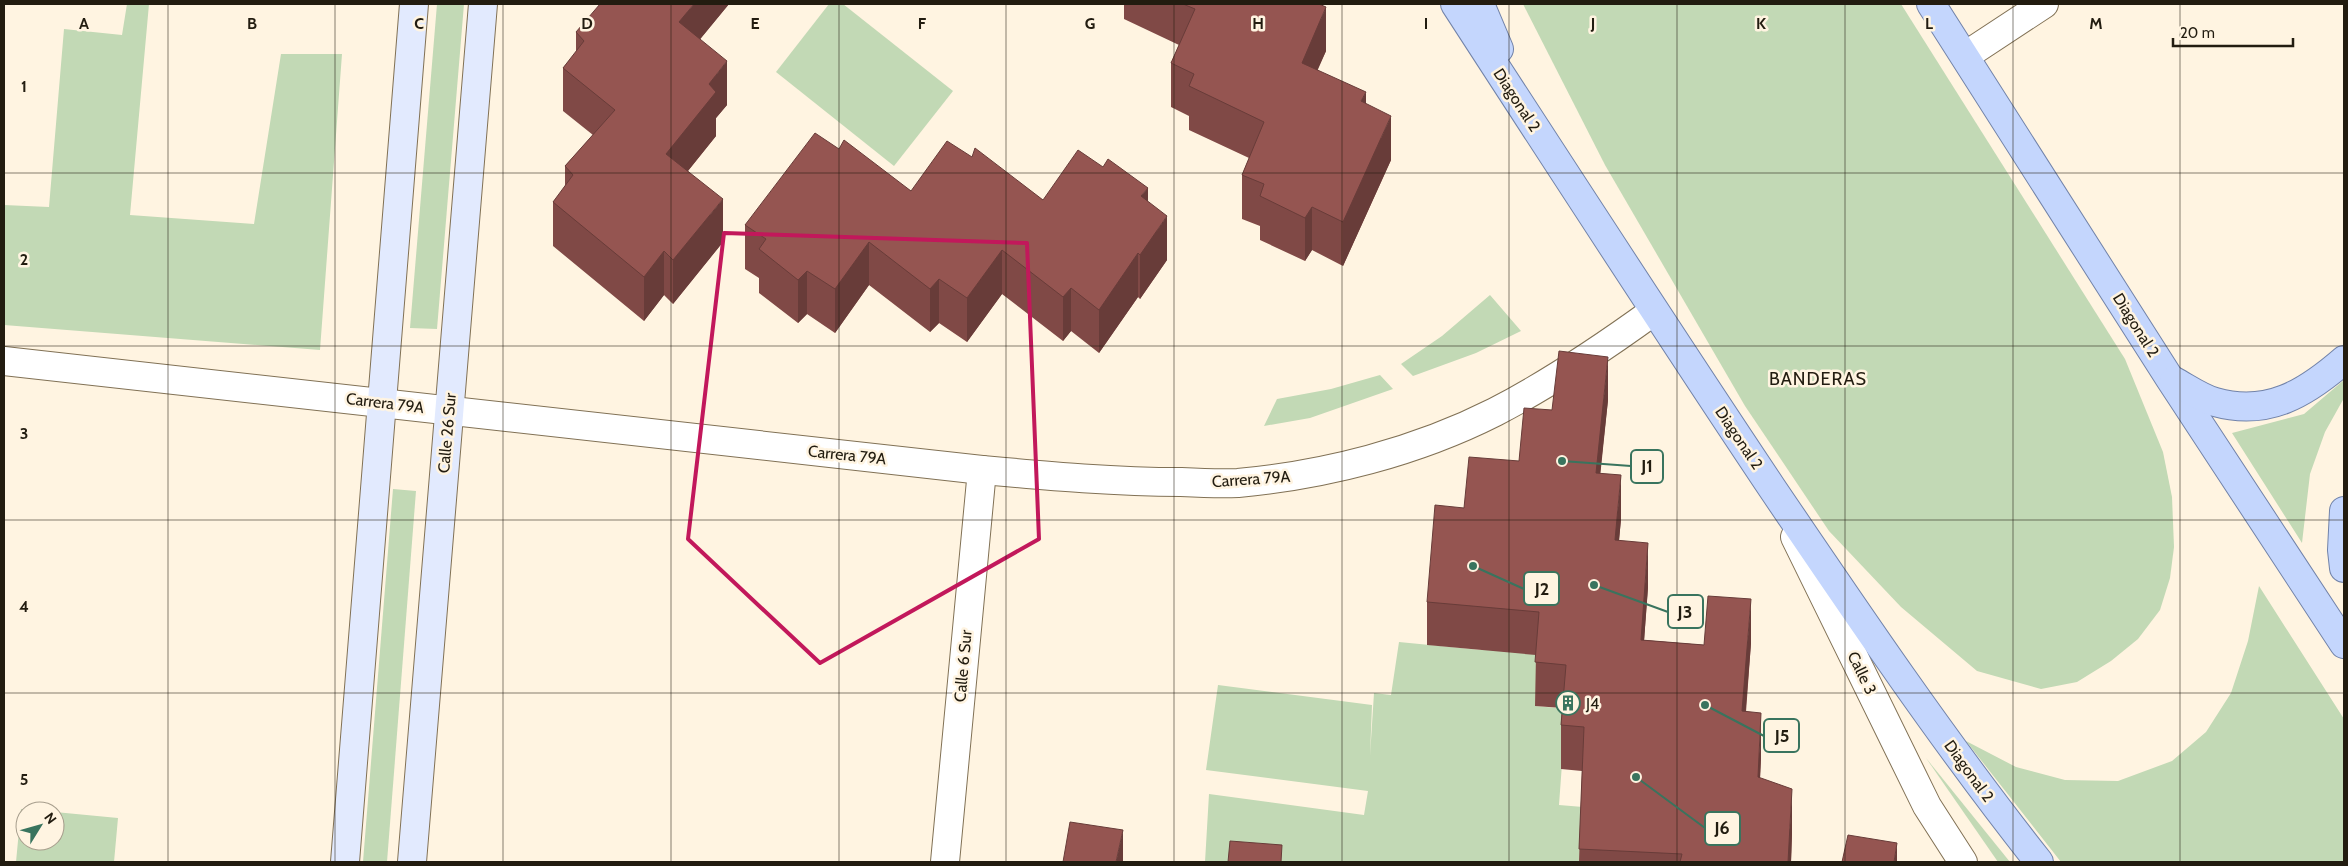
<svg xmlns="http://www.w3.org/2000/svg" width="2348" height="866" font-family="Cabin,sans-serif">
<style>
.green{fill:#c2d9b5}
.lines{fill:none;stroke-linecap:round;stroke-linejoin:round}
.minor-casing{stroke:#817155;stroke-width:30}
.tertiary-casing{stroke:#817155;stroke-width:30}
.secondary-casing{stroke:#817155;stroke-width:30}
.primary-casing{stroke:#7283a9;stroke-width:30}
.minor{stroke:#fff;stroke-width:28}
.tertiary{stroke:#fff;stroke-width:28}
.secondary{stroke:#e2eafe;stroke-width:28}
.primary{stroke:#c4d6fd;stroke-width:28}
.wall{fill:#804946}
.shaded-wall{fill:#683c39}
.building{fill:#955551;stroke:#683c39}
.marked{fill:none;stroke:#c2185b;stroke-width:4;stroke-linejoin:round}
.grid{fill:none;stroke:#221c10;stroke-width:1;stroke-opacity:0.55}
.labels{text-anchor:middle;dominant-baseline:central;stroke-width:5;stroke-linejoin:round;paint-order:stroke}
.street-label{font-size:16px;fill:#221c10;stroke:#fff4e1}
.poi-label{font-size:16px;fill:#221c10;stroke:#fff4e1;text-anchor:start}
.neighbourhood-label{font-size:18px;letter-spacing:1px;fill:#221c10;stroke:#fff4e1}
.grid-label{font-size:16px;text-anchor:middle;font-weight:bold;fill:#221c10;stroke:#fff4e1;stroke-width:5;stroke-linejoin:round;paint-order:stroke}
.leader{fill:none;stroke:#39745e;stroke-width:2}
.callout-dot{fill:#39745e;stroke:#fff4e1;stroke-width:2}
.callout{fill:#fff4e1;stroke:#39745e;stroke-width:2}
.callout-label{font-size:18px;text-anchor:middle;font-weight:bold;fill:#221c10}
</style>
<rect width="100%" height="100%" fill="#fff4e1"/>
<g class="green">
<path d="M127 4H149L130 215 254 224 281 54H342L320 350 4 325V205L49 207 64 29 122 35Z"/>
<path d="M437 4H464L437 329 410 328Z"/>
<path d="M829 4H843L953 91 894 166 776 72Z"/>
<path d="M1523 4H1901L2125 359 2163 452 2172 497 2174 547 2170 578 2160 610 2138 639 2111 661 2077 682 2041 689 1977 671 1901 607 1829 531 1745 406 1605 165Z"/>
<path d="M1490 295 1521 331 1476 353 1413 376 1401 364 1442 336Z"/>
<path d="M1380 375 1393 389 1310 418 1264 426 1277 399 1331 389Z"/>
<path d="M2344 380V398L2325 432 2310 474 2302 543 2232 433 2304 414Z"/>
<path d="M393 489 416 491 387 862H363Z"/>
<path d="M2259 586 2344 719V862H2061L1966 741 2016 767 2065 780 2118 781 2172 761 2206 732 2231 693 2248 641Z"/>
<path d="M1544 587 1536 706 1566 709 1559 805 1583 807 1580 862H1205L1209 794 1364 815 1368 791 1206 770 1218 685 1372 705 1370 756 1374 693 1391 695 1399 642 1481 650Z"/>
<path d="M1926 758 2010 862H1998Z"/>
<path d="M21 809 42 811H25V841H55V812L118 818 114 862H16Z"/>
</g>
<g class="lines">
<g class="minor-casing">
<g id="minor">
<path d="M1965 56 2044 4"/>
<path d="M945 862 982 470"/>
</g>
</g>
<g class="tertiary-casing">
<g id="tertiary">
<path d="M4 361 982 470C1049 476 1115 482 1181 482 1200 483 1219 484 1238 483 1325 475 1416 452 1495 412 1551 383 1603 348 1654 311"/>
<path d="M1795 537 1927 806 1963 862"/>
</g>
</g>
<g class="secondary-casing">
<g id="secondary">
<path d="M345 862 414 4"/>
<path d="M412 862 483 4"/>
</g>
</g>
<g class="primary-casing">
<g id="primary">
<path d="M1455 4C1560 166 1665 328 1772 488 1858 615 1944 742 2039 862"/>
<path d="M1480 4 1499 49"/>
<path d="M1931 4 2170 379 2344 644"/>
<path d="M2174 381C2187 388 2201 398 2215 402 2268 417 2306 393 2344 360"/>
<path d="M2344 511 2342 550 2344 568"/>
</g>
</g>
<use href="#minor" class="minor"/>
<use href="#tertiary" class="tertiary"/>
<use href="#secondary" class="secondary"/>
<use href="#primary" class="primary"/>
</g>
<g class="wall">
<path d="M729 4 700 39 727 105 716 118V136L688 171 723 242 673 304 664 295 644 321 553 246V202L565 187V166L593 135 563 111V68L576 52V32Z"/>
<path d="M1122 4H1319L1326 51 1317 70 1366 104 1391 160 1343 266 1312 250 1305 261 1260 240V226L1242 219V175L1249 158 1189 130V116L1171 107V63L1179 45 1124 19V5Z"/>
<path d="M839 149 911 191 972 157 1043 200 1148 202 1167 260 1140 299 1138 297 1099 353 1071 331 1063 341 1002 294 967 342 939 323 930 332 869 285 835 333 807 314 798 323 759 293V278L745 269V225Z"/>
<path d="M1608 400 1600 473 1621 519 1619 540 1648 587 1644 640 1704 645 1751 643 1746 712 1761 757 1760 778 1792 833 1791 862H1579L1582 771 1561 769V725L1562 708 1535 706 1536 655 1427 645V602L1464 508 1519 461 1552 410Z"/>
</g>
<g class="shaded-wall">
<path d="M694 4H729L679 65V22Z"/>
<path d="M1326 7V51L1302 106V63Z"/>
<path d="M727 61V105L716 118V136L666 198V154L709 84Z"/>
<path d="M1366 92V136L1361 101Z"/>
<path d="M1391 116V160L1343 266V222Z"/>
<path d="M1148 188V232L1141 196Z"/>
<path d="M723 199V242L673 304V260Z"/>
<path d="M1312 207V250L1305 261V218Z"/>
<path d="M1167 216V260L1140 299V255Z"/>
<path d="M869 242V285L835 333V289Z"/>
<path d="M1002 250V294L967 342V298Z"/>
<path d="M664 251V295L644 321V277Z"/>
<path d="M1138 253V297L1099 353V310Z"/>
<path d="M807 271V314L798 323V280Z"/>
<path d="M939 279V323L930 332V289Z"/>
<path d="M1071 288V331L1063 341V297Z"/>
<path d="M1608 357V400L1596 516V473Z"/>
<path d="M1621 475V519L1615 584V540Z"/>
<path d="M1648 543V587L1641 683V640Z"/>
<path d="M1751 599V643L1742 755V711Z"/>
<path d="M1761 713V757L1758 821V777Z"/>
<path d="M1792 789V833L1791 862H1788Z"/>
<path d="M1123 830V862H1116Z"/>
<path d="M1897 843V862H1894Z"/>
</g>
<g class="building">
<path d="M600 4H694L679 22 727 61 709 84 716 92 666 154 723 199 673 260 664 251 644 277 553 202 573 175 565 166 615 110 563 68 584 41 576 32Z"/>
<path d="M1183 4H1319L1326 7 1302 63 1366 92 1361 101 1391 116 1343 222 1312 207 1305 218 1260 196 1264 184 1242 175 1264 122 1189 86 1194 74 1171 63 1195 9Z"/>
<path d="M815 133 839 149 844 140 911 191 947 141 972 157 975 148 1043 200 1078 150 1103 167 1108 159 1148 188 1141 196 1167 216 1140 255 1138 253 1099 310 1071 288 1063 297 1002 250 967 298 939 279 930 289 869 242 835 289 807 271 798 280 759 249 766 239 745 225Z"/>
<path d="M1559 351 1608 357 1596 473 1621 475 1615 540 1648 543 1641 640 1704 645 1708 596 1751 599 1742 711 1761 713 1758 777 1792 789 1788 862H1680L1682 854 1579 849 1584 727 1561 725 1566 665 1535 662 1539 612 1427 602 1435 505 1464 508 1469 457 1519 461 1524 408 1552 410Z"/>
<path d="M1070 822 1123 830 1116 862H1063Z"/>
<path d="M1848 835 1897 843 1894 862H1842Z"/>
<path d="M1230 841 1282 845 1281 862H1228Z"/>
</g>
<path class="marked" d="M724 233 1027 243 1039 539 820 663 688 539Z"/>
<path class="grid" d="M168 4V862M335 4V862M503 4V862M671 4V862M839 4V862M1006 4V862M1174 4V862M1342 4V862M1509 4V862M1677 4V862M1845 4V862M2013 4V862M2180 4V862M4 173H2344M4 346H2344M4 520H2344M4 693H2344"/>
<defs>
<g id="building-ring" transform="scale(1.25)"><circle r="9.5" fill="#fff4e1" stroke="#39745e" stroke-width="1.5"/><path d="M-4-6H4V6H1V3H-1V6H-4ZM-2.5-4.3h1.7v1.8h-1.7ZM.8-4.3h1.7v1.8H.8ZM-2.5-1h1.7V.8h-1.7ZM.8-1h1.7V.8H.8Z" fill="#39745e"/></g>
</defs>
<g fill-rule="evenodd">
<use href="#building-ring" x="1568" y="703"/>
</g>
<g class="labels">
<g class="street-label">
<text transform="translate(1517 100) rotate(57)">Diagonal 2</text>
<text transform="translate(2136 325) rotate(58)">Diagonal 2</text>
<text transform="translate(385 403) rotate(7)">Carrera 79A</text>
<text transform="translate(447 433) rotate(-85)">Calle 26 Sur</text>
<text transform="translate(1739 438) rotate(56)">Diagonal 2</text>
<text transform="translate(847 455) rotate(6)">Carrera 79A</text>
<text transform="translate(1251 479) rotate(-4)">Carrera 79A</text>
<text transform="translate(963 666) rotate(-85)">Calle 6 Sur</text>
<text transform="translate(1862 673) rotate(64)">Calle 3</text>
<text transform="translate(1969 771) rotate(54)">Diagonal 2</text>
</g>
<g class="poi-label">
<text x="1586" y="703">J4</text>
</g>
<g class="neighbourhood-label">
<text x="1818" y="379">BANDERAS</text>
</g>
</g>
<g class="grid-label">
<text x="84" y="29">A</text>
<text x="252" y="29">B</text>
<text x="419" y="29">C</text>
<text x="587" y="29">D</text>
<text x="755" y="29">E</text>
<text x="922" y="29">F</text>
<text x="1090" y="29">G</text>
<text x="1258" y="29">H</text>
<text x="1426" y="29">I</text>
<text x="1593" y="29">J</text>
<text x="1761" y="29">K</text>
<text x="1929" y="29">L</text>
<text x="2096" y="29">M</text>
<text x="24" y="92">1</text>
<text x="24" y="265">2</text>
<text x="24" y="439">3</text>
<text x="24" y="612">4</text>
<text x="24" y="785">5</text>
</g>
<path class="leader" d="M1562 461L1631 466M1473 566L1524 589M1594 585L1668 612M1705 705L1764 736M1636 777L1705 828"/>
<g class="callout-dot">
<circle cx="1562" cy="461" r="5"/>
<circle cx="1473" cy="566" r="5"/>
<circle cx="1594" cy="585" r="5"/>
<circle cx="1705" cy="705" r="5"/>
<circle cx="1636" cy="777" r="5"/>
</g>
<g class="callout">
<rect x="1631" y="450" width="32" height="33" rx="5"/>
<rect x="1524" y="572" width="35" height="33" rx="5"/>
<rect x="1668" y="595" width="35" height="33" rx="5"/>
<rect x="1764" y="719" width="35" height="33" rx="5"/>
<rect x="1705" y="812" width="35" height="33" rx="5"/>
</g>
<g class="callout-label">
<text x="1647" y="472">J1</text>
<text x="1542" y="595">J2</text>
<text x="1685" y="618">J3</text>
<text x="1782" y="742">J5</text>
<text x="1722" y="834">J6</text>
</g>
<rect width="2348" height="866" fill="none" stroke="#221c10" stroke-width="10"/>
<g transform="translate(40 826) rotate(53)"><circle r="24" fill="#fff4e1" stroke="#a79e8d"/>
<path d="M0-4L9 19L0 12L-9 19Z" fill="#39745e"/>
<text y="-8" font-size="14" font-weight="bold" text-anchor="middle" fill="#221c10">N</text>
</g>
<path d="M2173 38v8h120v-8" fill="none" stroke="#221c10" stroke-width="2.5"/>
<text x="2180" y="38" font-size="15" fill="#221c10" stroke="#fff4e1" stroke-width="4" paint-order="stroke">20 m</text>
</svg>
